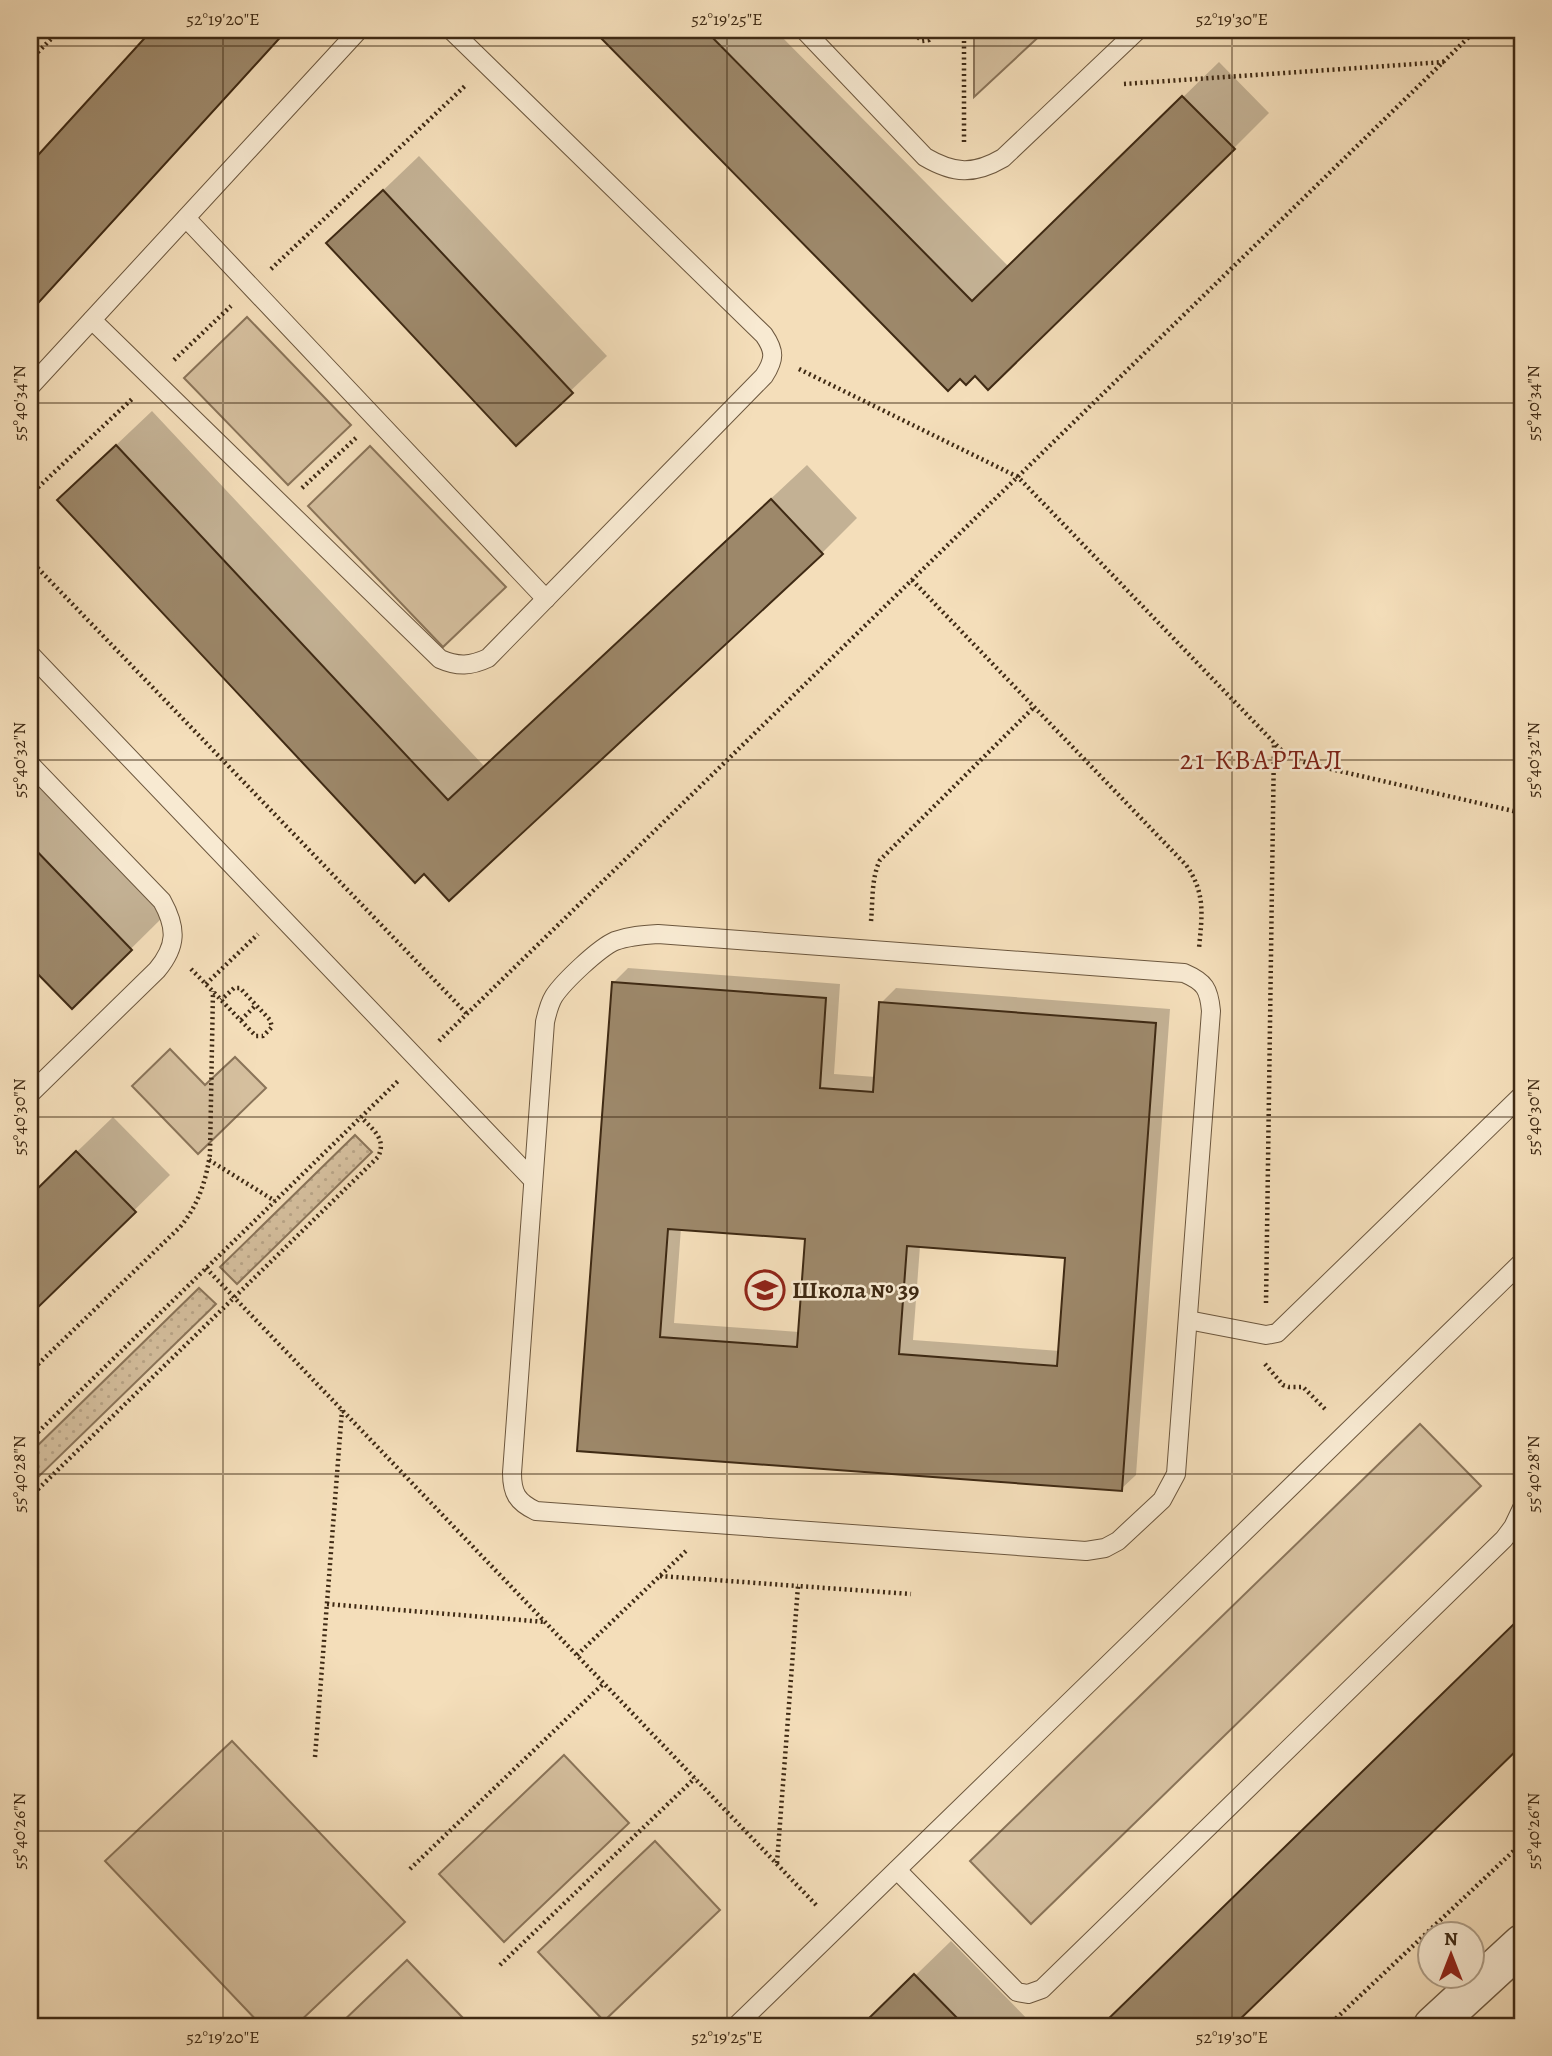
<svg xmlns="http://www.w3.org/2000/svg" width="1552" height="2056" font-family="Alegreya,serif">
<style>
.grass{fill:url(#grass-dots);stroke:#8a7459;stroke-width:2}
.park{fill:#d5bf9e;stroke:#8a7459;stroke-width:2}
.shadow{fill:#0003;fill-rule:evenodd}
.building{fill:#9d886a;stroke:#3f2a14;stroke-width:2;fill-rule:evenodd}
.lines{fill:none;stroke-linecap:round;stroke-linejoin:round}
.service-casing{stroke:#6c573e;stroke-width:20}
.tertiary-casing{stroke:#6c573e;stroke-width:41}
.path{stroke:#3f2a14;stroke-width:4.5;stroke-dasharray:2 3.5;stroke-linecap:butt}
.service{stroke:#f8ead2;stroke-width:18}
.tertiary{stroke:#f8ead2;stroke-width:38}
.ticks{fill:none;stroke:#3f2a14;stroke-width:2;stroke-opacity:0.45}
.labels{text-anchor:middle;dominant-baseline:central;stroke-width:5;stroke-linejoin:round;paint-order:stroke}
.poi-label{font-size:24px;font-weight:bold;fill:#3f2a14;stroke:#f8ead2;text-anchor:start}
.quarter-label{font-size:28px;letter-spacing:2px;fill:#7a1f14;stroke:#f8ead2}
.neatline{fill:none;stroke:#3f2a14;stroke-width:2.5}
.ticks-label{font-size:18px;text-anchor:middle;fill:#3f2a14}
</style>
<defs>
<pattern id="grass-dots" width="8" height="8" patternUnits="userSpaceOnUse" patternTransform="scale(1.75)"><rect width="8" height="8" fill="#d5bf9e"/><path d="M2 2h.1M6 6h.1" fill="none" stroke="#b8a487" stroke-width="1.8" stroke-linecap="round"/></pattern>
</defs>
<rect width="100%" height="100%" fill="#f4deba"/>
<filter id="stains"><feTurbulence type="fractalNoise" baseFrequency=".00286" numOctaves="4"/><feColorMatrix values="0 0 0 0 .2 0 0 0 0 .09 0 0 0 0 .02 0 0 0 .5 -.17"/></filter>
<radialGradient id="worn" r=".72"><stop offset=".6" stop-color="#630" stop-opacity="0"/><stop offset="1" stop-color="#630" stop-opacity=".3"/></radialGradient>
<g class="grass">
<path d="M355 1135 372 1152 237 1284 220 1267Z"/>
<path d="M199 1288 216 1304 30 1485V1453Z"/>
</g>
<g class="park">
<path d="M974 30H1046L974 97Z"/>
<path d="M247 317 351 425 288 485 184 378Z"/>
<path d="M370 446 506 587 443 647 308 506Z"/>
<path d="M170 1049 205 1085 235 1057 266 1088 198 1154 132 1086Z"/>
<path d="M1420 1424 1481 1486 1031 1924 970 1861Z"/>
<path d="M232 1741 405 1922 295 2026H262L105 1861Z"/>
<path d="M564 1755 629 1823 504 1942 439 1874Z"/>
<path d="M655 1841 720 1910 604 2021 538 1952Z"/>
<path d="M407 1960 463 2018 453 2026H338Z"/>
</g>
<g class="shadow">
<path d="M155 30H288L30 313V166Z"/>
<path d="M596 30H775L1009 267 1219 62 1269 113 1234 148 975 373 960 377 948 388Z"/>
<path d="M419 156 607 356 516 443 328 243Z"/>
<path d="M152 411 484 766 807 465 857 518 822 553 449 899 95 465Z"/>
<path d="M30 773 166 914 72 1007 30 964Z"/>
<path d="M628 968 840 984 834 1074 876 1077 881 1003 896 988 1170 1009 1136 1475 1121 1489 579 1449 613 983ZM681 1228 806 1238 799 1332 674 1323ZM920 1246 1067 1256 1060 1351 913 1340Z"/>
<path d="M113 1117 170 1175 30 1313V1197Z"/>
<path d="M1522 1618V1742L1230 2026H1102Z"/>
<path d="M951 1941 1034 2026H863L885 2005Z"/>
</g>
<g class="building">
<path d="M152 30H287L30 312V164Z"/>
<path d="M593 30H705L972 301 1182 96 1235 149 988 390 975 376 966 385 960 379 948 391Z"/>
<path d="M383 190 573 393 516 446 326 243Z"/>
<path d="M116 445 448 800 771 499 823 554 449 901 424 874 415 883 57 500Z"/>
<path d="M30 844 132 950 72 1009 30 966Z"/>
<path d="M612 982 826 998 820 1088 873 1092 879 1002 1156 1023 1122 1491 577 1451ZM668 1229 805 1239 797 1347 660 1337ZM907 1246 1065 1258 1057 1366 899 1354Z"/>
<path d="M76 1151 136 1212 30 1315V1196Z"/>
<path d="M1522 1616V1745L1233 2026H1101Z"/>
<path d="M914 1974 965 2026H861Z"/>
</g>
<g class="lines">
<g class="service-casing">
<g id="service">
<path d="M804 30 925 157C954 174 974 175 1003 158L1138 30"/>
<path d="M186 218 546 599"/>
<path d="M92 320 440 659C458 667 471 666 488 658L764 376C775 359 775 351 764 335L451 30"/>
<path d="M30 387 359 30"/>
<path d="M30 654 533 1180"/>
<path d="M30 764 162 901C177 928 177 946 157 970L30 1094"/>
<path d="M658 934 1184 973C1205 982 1209 989 1211 1011L1176 1474 1162 1500 1118 1541 1105 1548 1086 1551 536 1511C517 1502 512 1493 512 1473L545 1022C547 1013 549 1004 554 996 564 981 599 948 615 941 629 936 643 935 658 934Z"/>
<path d="M1188 1320 1266 1335 1277 1333 1522 1095"/>
<path d="M897 1870 1017 1992 1028 1994 1042 1989 1504 1539 1513 1527 1522 1508"/>
<path d="M736 2026 1522 1262"/>
</g>
</g>
<g class="tertiary-casing">
<path id="tertiary" d="M1433 2026 1522 1944"/>
</g>
<g class="path">
<path d="M910 30 922 41 929 40 940 30"/>
<path d="M30 60 60 30"/>
<path d="M1124 84 1444 62"/>
<path d="M964 142V30"/>
<path d="M271 269 466 85"/>
<path d="M174 360 231 306"/>
<path d="M799 369 1018 477 1284 753 1294 759 1313 765 1522 813"/>
<path d="M302 488 357 437"/>
<path d="M30 495 132 399"/>
<path d="M30 560 467 1014"/>
<path d="M912 580 1186 865C1206 893 1202 916 1199 948"/>
<path d="M871 921C873 901 871 879 880 860L1034 707"/>
<path d="M191 969C213 991 234 1014 256 1036H263L272 1027 270 1020 240 988H234L221 1000"/>
<path d="M206 984 258 934"/>
<path d="M241 1020 256 1005"/>
<path d="M439 1041 1476 30"/>
<path d="M209 1160 275 1201"/>
<path d="M206 1268 818 1907"/>
<path d="M1266 1303 1274 745"/>
<path d="M1265 1364 1283 1385 1289 1387H1303L1327 1411"/>
<path d="M30 1372 180 1227C198 1206 206 1181 210 1154L213 991"/>
<path d="M30 1440 398 1081"/>
<path d="M30 1497 378 1157C387 1139 373 1130 361 1117"/>
<path d="M660 1576 798 1586"/>
<path d="M327 1604 545 1622"/>
<path d="M577 1655 686 1551"/>
<path d="M315 1757 342 1410"/>
<path d="M777 1863 798 1586 911 1594"/>
<path d="M410 1869 604 1683"/>
<path d="M500 1965 695 1778"/>
<path d="M1328 2026 1522 1843"/>
</g>
<use href="#service" class="service"/>
<use href="#tertiary" class="tertiary"/>
</g>
<path class="ticks" d="M223 30V2026M727 30V2026M1232 30V2026M30 46H1522M30 403H1522M30 760H1522M30 1117H1522M30 1474H1522M30 1831H1522"/>
<defs>
<g id="school-ring" transform="scale(2.0125)"><circle r="9.5" fill="#f8ead2" stroke="#8f2418" stroke-width="1.5"/><path d="M0-5L7-2L0 1L-7-2ZM-4 1L0 2.5L4 1V4Q0 6-4 4Z" fill="#8f2418"/></g>
</defs>
<g fill-rule="evenodd">
<use href="#school-ring" x="765" y="1290"/>
</g>
<g class="labels">
<g class="poi-label">
<text x="792" y="1290">Школа № 39</text>
</g>
<g class="quarter-label">
<text x="1262" y="760">21 КВАРТАЛ</text>
</g>
</g>
<rect width="1552" height="2056" fill="none" stroke="#f4deba" stroke-width="77"/>
<g transform="translate(1451 1955)"><circle r="33" fill="#f8ead2" stroke="#ae9d86" stroke-width="2"/>
<path d="M0-5L12 26L0 18L-12 26Z" fill="#8f2418"/>
<text y="-10" font-size="19" font-weight="bold" text-anchor="middle" fill="#3f2a14">N</text>
</g>
<rect x="38" y="38" width="1476" height="1980" class="neatline"/>
<g class="ticks-label">
<text x="223" y="25">52°19'20"E</text>
<text x="727" y="25">52°19'25"E</text>
<text x="1232" y="25">52°19'30"E</text>
<text transform="translate(19 403) rotate(-90)" y="6">55°40'34"N</text>
<text transform="translate(1533 403) rotate(-90)" y="6">55°40'34"N</text>
<text transform="translate(19 760) rotate(-90)" y="6">55°40'32"N</text>
<text transform="translate(1533 760) rotate(-90)" y="6">55°40'32"N</text>
<text transform="translate(19 1117) rotate(-90)" y="6">55°40'30"N</text>
<text transform="translate(1533 1117) rotate(-90)" y="6">55°40'30"N</text>
<text transform="translate(19 1474) rotate(-90)" y="6">55°40'28"N</text>
<text transform="translate(1533 1474) rotate(-90)" y="6">55°40'28"N</text>
<text transform="translate(19 1831) rotate(-90)" y="6">55°40'26"N</text>
<text transform="translate(1533 1831) rotate(-90)" y="6">55°40'26"N</text>
<text x="223" y="2043">52°19'20"E</text>
<text x="727" y="2043">52°19'25"E</text>
<text x="1232" y="2043">52°19'30"E</text>
</g>
<rect width="100%" height="100%" filter="url(#stains)"/>
<rect width="100%" height="100%" fill="url(#worn)"/>
</svg>
